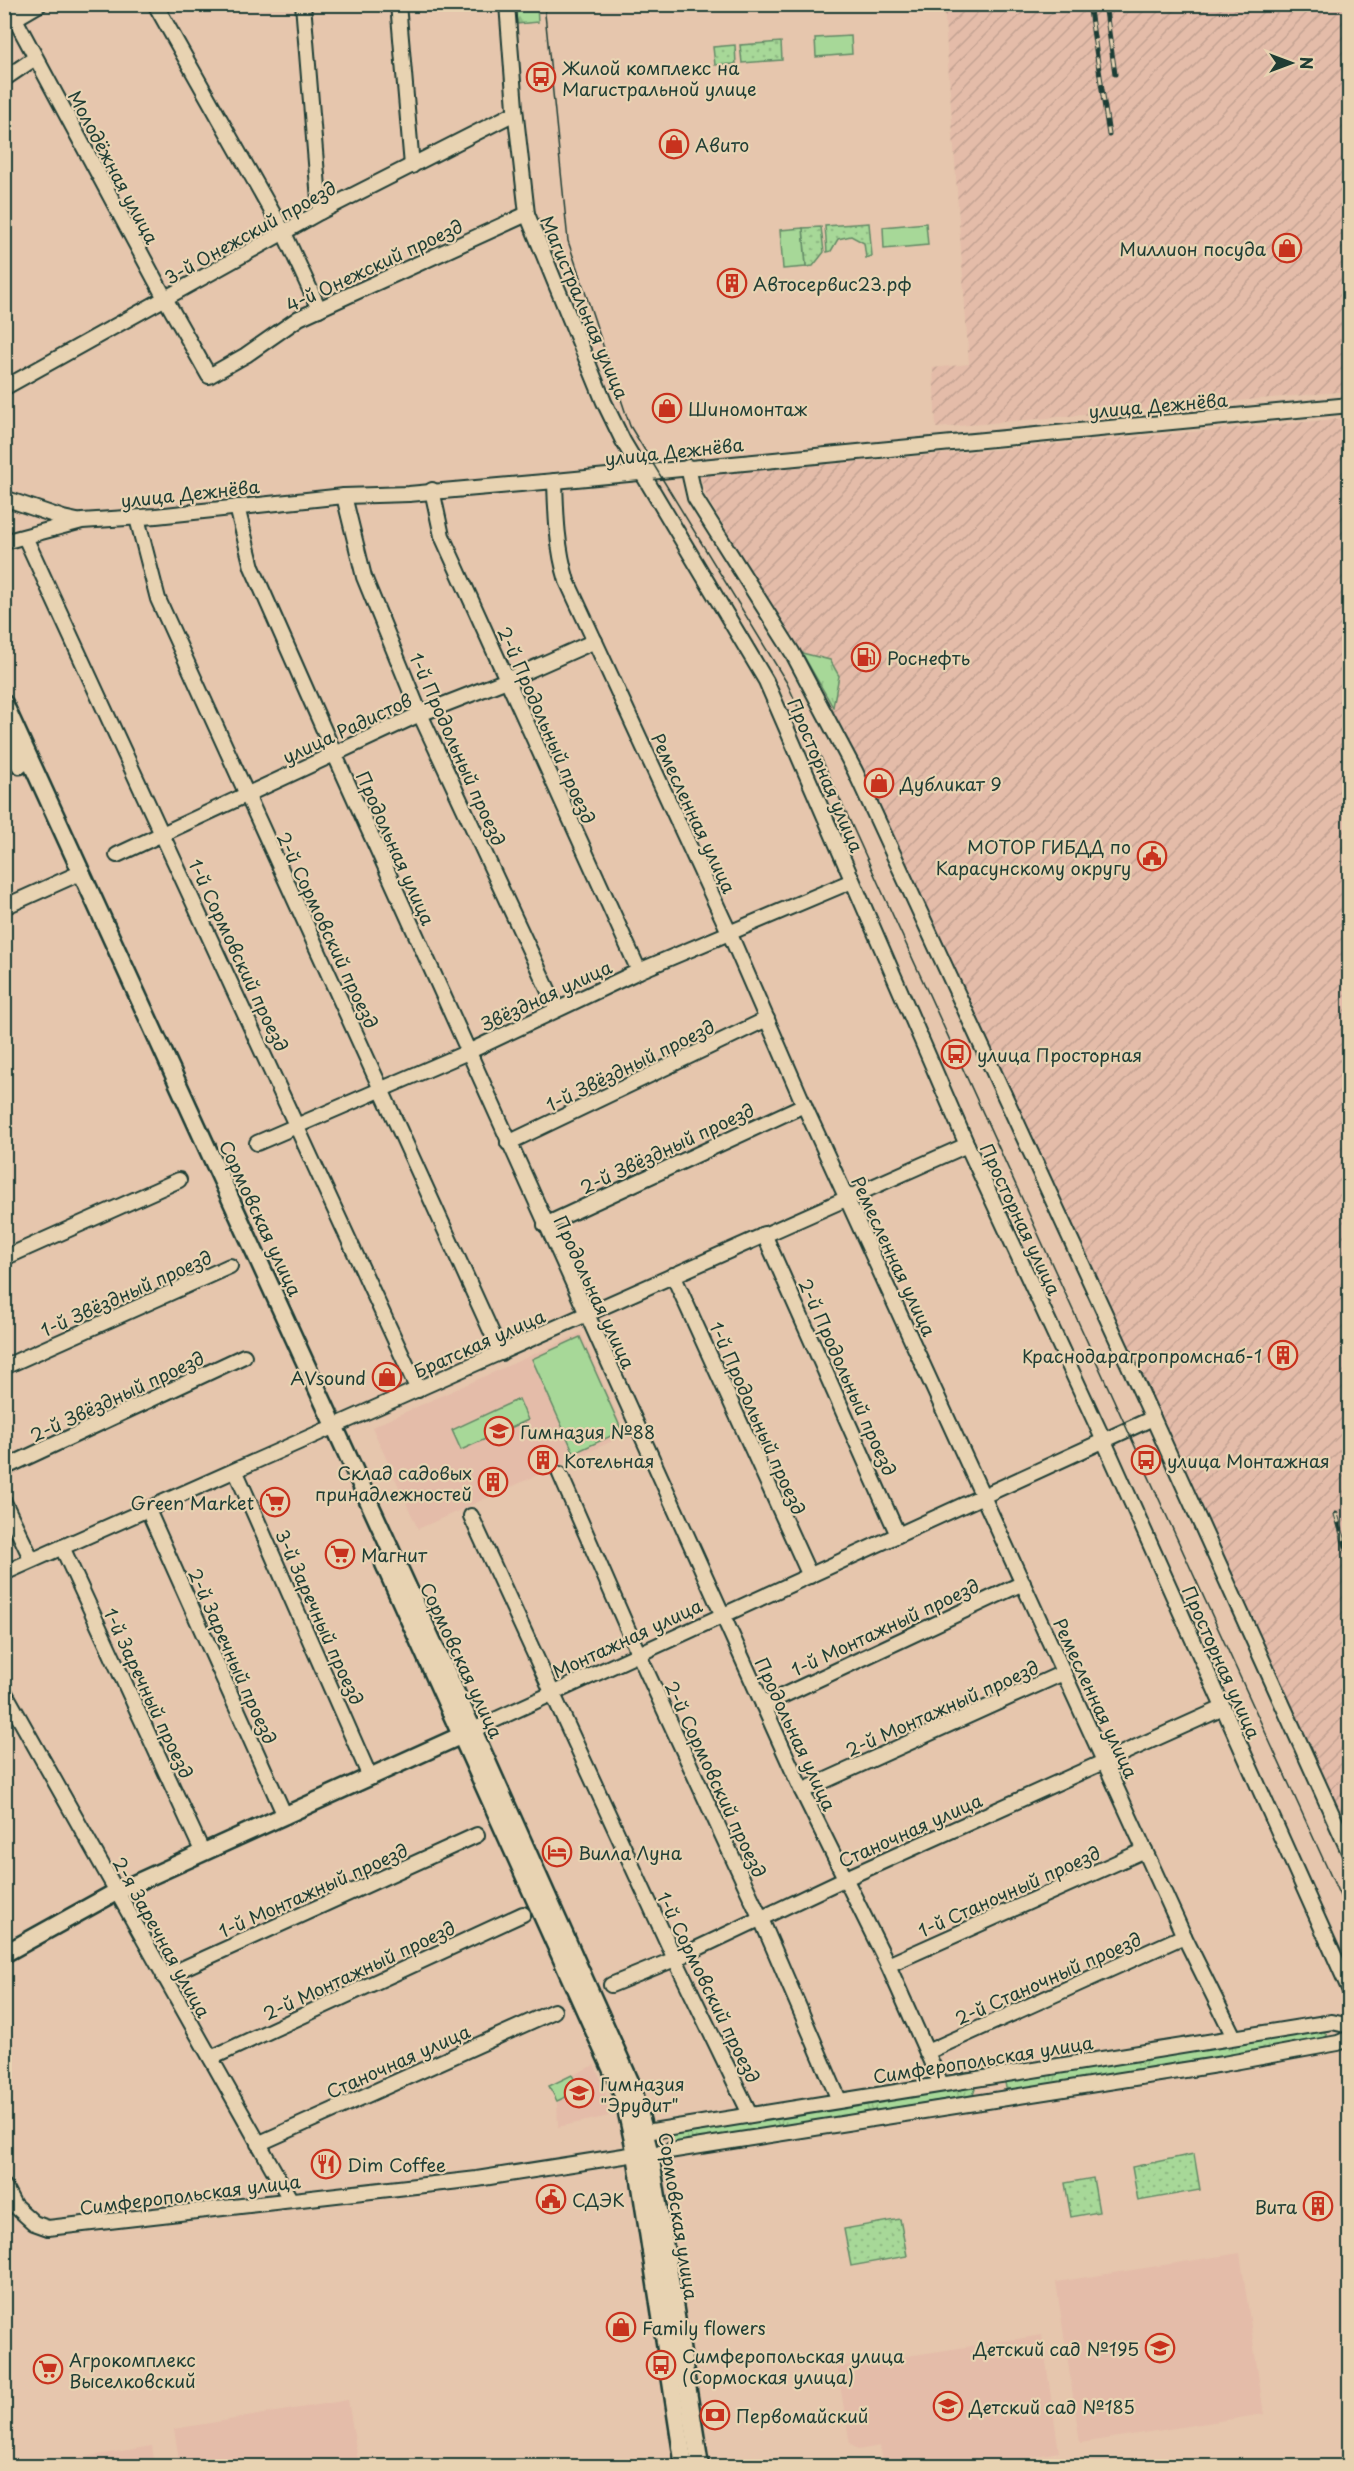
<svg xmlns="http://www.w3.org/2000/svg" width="1354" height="2471" font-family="'Playpen Sans',sans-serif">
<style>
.built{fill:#e4bca9}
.industrial{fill:url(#industrial-furrows)}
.grass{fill:url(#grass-tufts);stroke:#638a66;stroke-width:1.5}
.forest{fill:url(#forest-firs);stroke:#638a66;stroke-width:1.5}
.park{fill:url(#park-dots);stroke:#638a66;stroke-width:1.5}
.pitch{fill:#a7d898;stroke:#638a66;stroke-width:1.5}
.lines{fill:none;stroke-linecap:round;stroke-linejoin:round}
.minor-casing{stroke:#1f3d34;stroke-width:18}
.major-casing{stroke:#1f3d34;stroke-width:21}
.minor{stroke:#e8d3b2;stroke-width:14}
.major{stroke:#e8d3b2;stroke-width:16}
.tram{stroke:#1f3d34;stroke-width:1.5}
.rail-casing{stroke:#1f3d34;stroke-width:5}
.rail{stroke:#e8d3b2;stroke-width:3;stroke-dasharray:9;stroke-linecap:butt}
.labels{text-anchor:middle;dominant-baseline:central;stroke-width:4.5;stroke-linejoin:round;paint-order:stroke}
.poi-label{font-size:18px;fill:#1f3d34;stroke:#e8d3b2;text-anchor:start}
.street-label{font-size:18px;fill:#1f3d34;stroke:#e8d3b2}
</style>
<defs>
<pattern id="industrial-furrows" width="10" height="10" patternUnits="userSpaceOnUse" patternTransform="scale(1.5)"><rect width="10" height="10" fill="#e4bca9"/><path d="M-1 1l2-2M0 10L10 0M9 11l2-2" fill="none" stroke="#c3a292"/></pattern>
<pattern id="grass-tufts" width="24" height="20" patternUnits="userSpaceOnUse" patternTransform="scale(1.5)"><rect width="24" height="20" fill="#a7d898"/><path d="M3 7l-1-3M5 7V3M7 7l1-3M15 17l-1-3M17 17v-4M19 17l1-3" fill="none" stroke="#8fba84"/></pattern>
<pattern id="forest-firs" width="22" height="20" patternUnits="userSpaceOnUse" patternTransform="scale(1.5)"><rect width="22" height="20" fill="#a7d898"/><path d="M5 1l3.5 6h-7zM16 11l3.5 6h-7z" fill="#8fba84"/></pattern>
<pattern id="park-dots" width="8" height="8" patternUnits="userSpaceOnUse" patternTransform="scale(1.5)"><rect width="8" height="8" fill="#a7d898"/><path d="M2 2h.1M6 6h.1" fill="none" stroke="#8fba84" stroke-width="1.8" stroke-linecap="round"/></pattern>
</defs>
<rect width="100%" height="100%" fill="#e6c6ad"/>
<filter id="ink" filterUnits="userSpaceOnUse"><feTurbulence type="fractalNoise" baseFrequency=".0167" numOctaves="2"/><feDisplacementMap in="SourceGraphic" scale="12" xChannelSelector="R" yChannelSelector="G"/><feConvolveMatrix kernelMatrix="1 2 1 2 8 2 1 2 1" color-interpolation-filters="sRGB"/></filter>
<g filter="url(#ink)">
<g class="built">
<path d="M581 1333 626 1435 418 1529 372 1427Z"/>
<path d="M594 2065 604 2085 609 2116 558 2127 557 2101 549 2086Z"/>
<path d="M1240 2253 1264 2414 1080 2443 1056 2282Z"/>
<path d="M1042 2335 1059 2452 978 2466H884L880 2446 858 2450 850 2444 837 2367Z"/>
<path d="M348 2400 359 2466H180L174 2429Z"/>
<path d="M152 2446 155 2466H31Z"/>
</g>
<g class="industrial">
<path d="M944 5H1349V391L936 428 933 368 969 364Z"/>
<path d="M1349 418V1833L857 756 707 497 700 476Z"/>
</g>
<g class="grass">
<path d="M802 653 830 660 839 676 833 707Z"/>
<path d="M1322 2030 1327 2035 1325 2041 1011 2090 1006 2088 1005 2082 1009 2080Z"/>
<path d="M971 2086 975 2089 973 2095 672 2144 670 2133Z"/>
</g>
<path class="forest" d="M515 5H537L538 22 517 24Z"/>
<g class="park">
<path d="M781 42 782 60 742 63 740 45Z"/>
<path d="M735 45 736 64 715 65 713 47Z"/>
<path d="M869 223 872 256 866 258 864 243 851 236 838 239 831 251 827 252 825 226Z"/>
<path d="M821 227 824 252 813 266 806 267 803 228Z"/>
<path d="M1194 2154 1200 2190 1138 2201 1132 2167Z"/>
<path d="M1093 2178 1099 2212 1071 2217 1065 2183Z"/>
<path d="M900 2219 907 2256 851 2266 844 2229Z"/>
</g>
<g class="pitch">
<path d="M851 36 852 54 816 57 815 38Z"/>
<path d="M926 223 928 245 884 249 883 227Z"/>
<path d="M803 228 806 267 783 269 780 230Z"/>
<path d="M580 1337 622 1431 574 1453 532 1359Z"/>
<path d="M519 1399 528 1420 461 1450 452 1430Z"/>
<path d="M572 2075 576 2082 569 2086 572 2094 557 2101 549 2086Z"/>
</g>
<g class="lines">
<g class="minor-casing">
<g id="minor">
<path d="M7 4 166 300 209 376 246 355 299 318 527 214"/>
<path d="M155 4 284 233 319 309"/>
<path d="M303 4 320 212"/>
<path d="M398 4 412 166"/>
<path d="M507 4 515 108 527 214 604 402 623 441 766 681 967 1145 1104 1441 1350 1991"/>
<path d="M4 25 40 4"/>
<path d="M4 79 35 58"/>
<path d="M4 388 320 212 515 113"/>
<path d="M688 467 695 498 792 652 855 771 1153 1418 1350 1854"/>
<path d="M555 481C556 516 557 548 567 581L729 932 804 1105 1184 1936 1234 2037"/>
<path d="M432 490 442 536 639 971"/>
<path d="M344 496 364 577 420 714 557 1009"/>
<path d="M4 498 63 518 77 521"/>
<path d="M237 507 252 567 334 753 802 1791 888 1965 941 2084"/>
<path d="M137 518 158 599 501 1353"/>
<path d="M25 537 418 1390"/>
<path d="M4 542 82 521 156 516 344 496 409 494 555 481 1350 405"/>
<path d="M117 855 420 714 507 680 595 641"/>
<path d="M4 907 82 872"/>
<path d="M257 1143 468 1052 639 971 852 881"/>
<path d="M508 1143 767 1019"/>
<path d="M545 1225 804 1105"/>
<path d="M764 1234 898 1535"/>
<path d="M4 1258 179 1180"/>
<path d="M673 1275 810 1576"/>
<path d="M4 1367 230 1266"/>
<path d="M4 1468 244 1356"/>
<path d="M236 1472 370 1777"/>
<path d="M560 1474 639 1655 761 1919 839 2100"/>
<path d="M4 1502 32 1560"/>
<path d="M148 1510 285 1816"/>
<path d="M471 1516 675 1959 750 2114"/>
<path d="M62 1547 203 1853"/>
<path d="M4 1573 967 1145"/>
<path d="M4 1691 290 2199"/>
<path d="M763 1705 1023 1583"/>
<path d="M473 1730 1153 1418"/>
<path d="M802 1791 1063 1673"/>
<path d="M888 1965 1145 1850"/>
<path d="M164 1977 477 1835"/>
<path d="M611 1985 675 1959 844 1879 1223 1708"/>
<path d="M927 2052 1184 1936"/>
<path d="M211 2058 523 1914"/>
<path d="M641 2142 646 2132 1332 2022 1350 2026"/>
<path d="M258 2144 554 2011"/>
<path d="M4 2186 14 2205 34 2223 48 2228 477 2179 636 2154H650L1223 2064 1338 2043 1350 2038"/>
</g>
</g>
<g class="major-casing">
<g id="major">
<path d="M4 703 473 1730 633 2088 650 2154 700 2466"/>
<path d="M4 731 20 765"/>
<path d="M384 1564 623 2095 636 2154 684 2466"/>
<path d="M4 1954 116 1892 471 1731"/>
</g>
</g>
<use href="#minor" class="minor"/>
<use href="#major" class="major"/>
<path class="tram" d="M544 4 568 241 630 426 787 683 1350 1918"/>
<g class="rail-casing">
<g id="rail">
<path d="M1089 4 1109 135"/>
<path d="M1105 4 1115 74"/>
<path d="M1336 1514 1350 1562"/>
</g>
</g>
<use href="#rail" class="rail"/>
</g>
</g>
<defs>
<g id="bus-ring" transform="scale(1.5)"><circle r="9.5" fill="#e8d3b2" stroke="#c8321e" stroke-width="1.5"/><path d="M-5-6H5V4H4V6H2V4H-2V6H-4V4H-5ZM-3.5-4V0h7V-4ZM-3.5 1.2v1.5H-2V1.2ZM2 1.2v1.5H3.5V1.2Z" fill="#c8321e"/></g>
<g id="shop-ring" transform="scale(1.5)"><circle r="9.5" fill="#e8d3b2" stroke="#c8321e" stroke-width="1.5"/><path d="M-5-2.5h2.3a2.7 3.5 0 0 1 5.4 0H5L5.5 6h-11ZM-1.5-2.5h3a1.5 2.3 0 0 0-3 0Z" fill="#c8321e"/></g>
<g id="building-ring" transform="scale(1.5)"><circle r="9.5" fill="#e8d3b2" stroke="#c8321e" stroke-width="1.5"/><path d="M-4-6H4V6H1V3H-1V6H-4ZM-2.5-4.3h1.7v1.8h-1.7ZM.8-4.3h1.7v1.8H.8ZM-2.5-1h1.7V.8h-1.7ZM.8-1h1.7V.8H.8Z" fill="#c8321e"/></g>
<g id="fuel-ring" transform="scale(1.5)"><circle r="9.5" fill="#e8d3b2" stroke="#c8321e" stroke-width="1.5"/><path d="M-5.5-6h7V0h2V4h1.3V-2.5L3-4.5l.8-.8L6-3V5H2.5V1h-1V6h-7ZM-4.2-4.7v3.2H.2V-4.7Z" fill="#c8321e"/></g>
<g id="civic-ring" transform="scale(1.5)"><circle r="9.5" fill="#e8d3b2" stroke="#c8321e" stroke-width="1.5"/><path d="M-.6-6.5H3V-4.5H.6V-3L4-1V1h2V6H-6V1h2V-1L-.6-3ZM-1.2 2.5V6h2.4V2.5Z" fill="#c8321e"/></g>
<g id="school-ring" transform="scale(1.5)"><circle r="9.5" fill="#e8d3b2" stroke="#c8321e" stroke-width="1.5"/><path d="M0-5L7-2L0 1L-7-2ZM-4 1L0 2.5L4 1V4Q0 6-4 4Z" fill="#c8321e"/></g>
<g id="supermarket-ring" transform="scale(1.5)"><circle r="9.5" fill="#e8d3b2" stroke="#c8321e" stroke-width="1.5"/><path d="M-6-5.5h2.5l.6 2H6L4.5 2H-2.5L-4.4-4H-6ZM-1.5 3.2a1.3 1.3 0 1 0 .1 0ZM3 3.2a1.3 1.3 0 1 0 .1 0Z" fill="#c8321e"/></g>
<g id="hotel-ring" transform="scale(1.5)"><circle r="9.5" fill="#e8d3b2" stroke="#c8321e" stroke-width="1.5"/><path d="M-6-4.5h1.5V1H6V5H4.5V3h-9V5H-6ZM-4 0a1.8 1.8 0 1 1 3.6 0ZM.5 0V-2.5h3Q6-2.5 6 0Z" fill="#c8321e"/></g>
<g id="restaurant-ring" transform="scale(1.5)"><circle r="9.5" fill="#e8d3b2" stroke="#c8321e" stroke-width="1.5"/><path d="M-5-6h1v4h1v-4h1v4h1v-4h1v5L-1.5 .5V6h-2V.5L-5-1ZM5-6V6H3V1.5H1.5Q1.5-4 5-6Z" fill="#c8321e"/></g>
<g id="bank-ring" transform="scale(1.5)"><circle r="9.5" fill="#e8d3b2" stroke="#c8321e" stroke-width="1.5"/><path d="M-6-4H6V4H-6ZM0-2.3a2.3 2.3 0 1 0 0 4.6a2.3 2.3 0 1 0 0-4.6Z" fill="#c8321e"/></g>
</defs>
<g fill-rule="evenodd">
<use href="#bus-ring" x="541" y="77"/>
<use href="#shop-ring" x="674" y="144"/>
<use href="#shop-ring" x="1287" y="248"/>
<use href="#building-ring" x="732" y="283"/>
<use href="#shop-ring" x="667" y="408"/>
<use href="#fuel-ring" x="866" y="657"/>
<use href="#shop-ring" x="879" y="783"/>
<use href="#civic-ring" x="1152" y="856"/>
<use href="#bus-ring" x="956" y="1054"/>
<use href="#building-ring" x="1283" y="1355"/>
<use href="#shop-ring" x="387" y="1377"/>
<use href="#school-ring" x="499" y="1431"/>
<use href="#building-ring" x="543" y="1460"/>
<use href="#bus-ring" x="1146" y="1460"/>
<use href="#building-ring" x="493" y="1482"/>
<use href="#supermarket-ring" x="275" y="1502"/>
<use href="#supermarket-ring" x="340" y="1554"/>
<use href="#hotel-ring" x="557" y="1852"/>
<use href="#school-ring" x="579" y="2093"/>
<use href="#restaurant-ring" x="326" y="2164"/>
<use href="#civic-ring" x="551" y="2199"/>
<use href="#building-ring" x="1318" y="2206"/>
<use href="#shop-ring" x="621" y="2327"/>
<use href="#school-ring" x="1160" y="2348"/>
<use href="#bus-ring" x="661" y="2365"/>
<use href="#supermarket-ring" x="48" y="2369"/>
<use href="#school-ring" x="948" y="2406"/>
<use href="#bank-ring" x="715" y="2415"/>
</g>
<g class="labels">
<g class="poi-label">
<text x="562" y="67">Жилой комплекс на<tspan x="562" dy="21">Магистральной улице</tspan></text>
<text x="695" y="144">Авито</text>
<text x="1266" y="248" text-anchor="end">Миллион посуда</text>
<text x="753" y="283">Автосервис23.рф</text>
<text x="688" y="408">Шиномонтаж</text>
<text x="887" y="657">Роснефть</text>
<text x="900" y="783">Дубликат 9</text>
<text x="1131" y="846" text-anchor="end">МОТОР ГИБДД по<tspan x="1131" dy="21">Карасунскому округу</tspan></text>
<text x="977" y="1054">улица Просторная</text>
<text x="1262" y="1355" text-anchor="end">Краснодарагропромснаб-1</text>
<text x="366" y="1377" text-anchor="end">AVsound</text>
<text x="520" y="1431">Гимназия №88</text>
<text x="564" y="1460">Котельная</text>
<text x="1167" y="1460">улица Монтажная</text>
<text x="472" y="1472" text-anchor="end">Склад садовых<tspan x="472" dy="21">принадлежностей</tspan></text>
<text x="254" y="1502" text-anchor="end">Green Market</text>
<text x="361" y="1554">Магнит</text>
<text x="578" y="1852">Вилла Луна</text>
<text x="600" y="2083">Гимназия<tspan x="600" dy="21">"Эрудит"</tspan></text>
<text x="347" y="2164">Dim Coffee</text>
<text x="572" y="2199">СДЭК</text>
<text x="1297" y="2206" text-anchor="end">Вита</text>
<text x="642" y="2327">Family flowers</text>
<text x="1139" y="2348" text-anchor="end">Детский сад №195</text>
<text x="682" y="2355">Симферопольская улица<tspan x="682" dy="21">(Сормоская улица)</tspan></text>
<text x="69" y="2359">Агрокомплекс<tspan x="69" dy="21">Выселковский</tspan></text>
<text x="969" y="2406">Детский сад №185</text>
<text x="736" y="2415">Первомайский</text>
</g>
<g class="street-label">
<text transform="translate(114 167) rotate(62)">Молодёжная улица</text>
<text transform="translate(250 232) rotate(-29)">3-й Онежский проезд</text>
<text transform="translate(374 265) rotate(-25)">4-й Онежский проезд</text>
<text transform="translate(585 307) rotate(67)">Магистральная улица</text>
<text transform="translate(1158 405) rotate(-5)">улица Дежнёва</text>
<text transform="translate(674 451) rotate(-6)">улица Дежнёва</text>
<text transform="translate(190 493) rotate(-6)">улица Дежнёва</text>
<text transform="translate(547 725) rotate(66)">2-й Продольный проезд</text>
<text transform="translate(347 728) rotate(-25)">улица Радистов</text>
<text transform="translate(458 749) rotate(66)">1-й Продольный проезд</text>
<text transform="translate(826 775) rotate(67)">Просторная улица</text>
<text transform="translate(694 813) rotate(65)">Ремесленная улица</text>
<text transform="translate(396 848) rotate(66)">Продольная улица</text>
<text transform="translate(328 930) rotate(65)">2-й Сормовский проезд</text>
<text transform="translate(239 955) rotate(65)">1-й Сормовский проезд</text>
<text transform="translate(546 995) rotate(-25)">Звёздная улица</text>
<text transform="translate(630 1065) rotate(-26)">1-й Звёздный проезд</text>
<text transform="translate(667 1148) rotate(-25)">2-й Звёздный проезд</text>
<text transform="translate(261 1218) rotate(65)">Сормовская улица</text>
<text transform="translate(1021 1219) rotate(65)">Просторная улица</text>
<text transform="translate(894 1256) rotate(65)">Ремесленная улица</text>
<text transform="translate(595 1292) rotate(65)">Продольная улица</text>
<text transform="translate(126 1293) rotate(-24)">1-й Звёздный проезд</text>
<text transform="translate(479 1343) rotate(-24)">Братская улица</text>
<text transform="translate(848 1377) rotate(66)">2-й Продольный проезд</text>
<text transform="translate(117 1396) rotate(-25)">2-й Звёздный проезд</text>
<text transform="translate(758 1418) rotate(66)">1-й Продольный проезд</text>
<text transform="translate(320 1617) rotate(66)">3-й Заречный проезд</text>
<text transform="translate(885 1627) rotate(-25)">1-й Монтажный проезд</text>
<text transform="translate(627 1638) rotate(-25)">Монтажная улица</text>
<text transform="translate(233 1656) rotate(66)">2-й Заречный проезд</text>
<text transform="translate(462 1660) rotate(65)">Сормовская улица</text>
<text transform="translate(1222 1662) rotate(66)">Просторная улица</text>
<text transform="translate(149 1693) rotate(65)">1-й Заречный проезд</text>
<text transform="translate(1096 1698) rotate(65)">Ремесленная улица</text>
<text transform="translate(942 1708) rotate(-24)">2-й Монтажный проезд</text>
<text transform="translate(796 1734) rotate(65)">Продольная улица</text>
<text transform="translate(716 1779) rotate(65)">2-й Сормовский проезд</text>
<text transform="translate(910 1830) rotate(-24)">Станочная улица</text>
<text transform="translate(313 1890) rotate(-24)">1-й Монтажный проезд</text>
<text transform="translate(1009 1891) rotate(-24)">1-й Станочный проезд</text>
<text transform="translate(162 1937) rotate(61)">2-я Заречная улица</text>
<text transform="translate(359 1970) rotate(-25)">2-й Монтажный проезд</text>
<text transform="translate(1048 1978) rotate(-24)">2-й Станочный проезд</text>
<text transform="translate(709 1987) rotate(64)">1-й Сормовский проезд</text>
<text transform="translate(983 2059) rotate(-9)">Симферопольская улица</text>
<text transform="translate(398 2061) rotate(-24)">Станочная улица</text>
<text transform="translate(190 2194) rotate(-7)">Симферопольская улица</text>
<text transform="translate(679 2216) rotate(81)">Сормовская улица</text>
</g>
</g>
<rect width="1354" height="2471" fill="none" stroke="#e8d3b2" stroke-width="24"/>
<rect x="12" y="12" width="1330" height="2447" fill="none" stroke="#1f3d34" stroke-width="2" filter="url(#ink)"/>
<g transform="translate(1291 63) rotate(90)" stroke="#e8d3b2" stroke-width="4.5" paint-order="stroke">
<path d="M0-4.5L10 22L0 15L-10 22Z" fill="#1f3d34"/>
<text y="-9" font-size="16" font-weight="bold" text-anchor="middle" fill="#1f3d34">N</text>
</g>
</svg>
